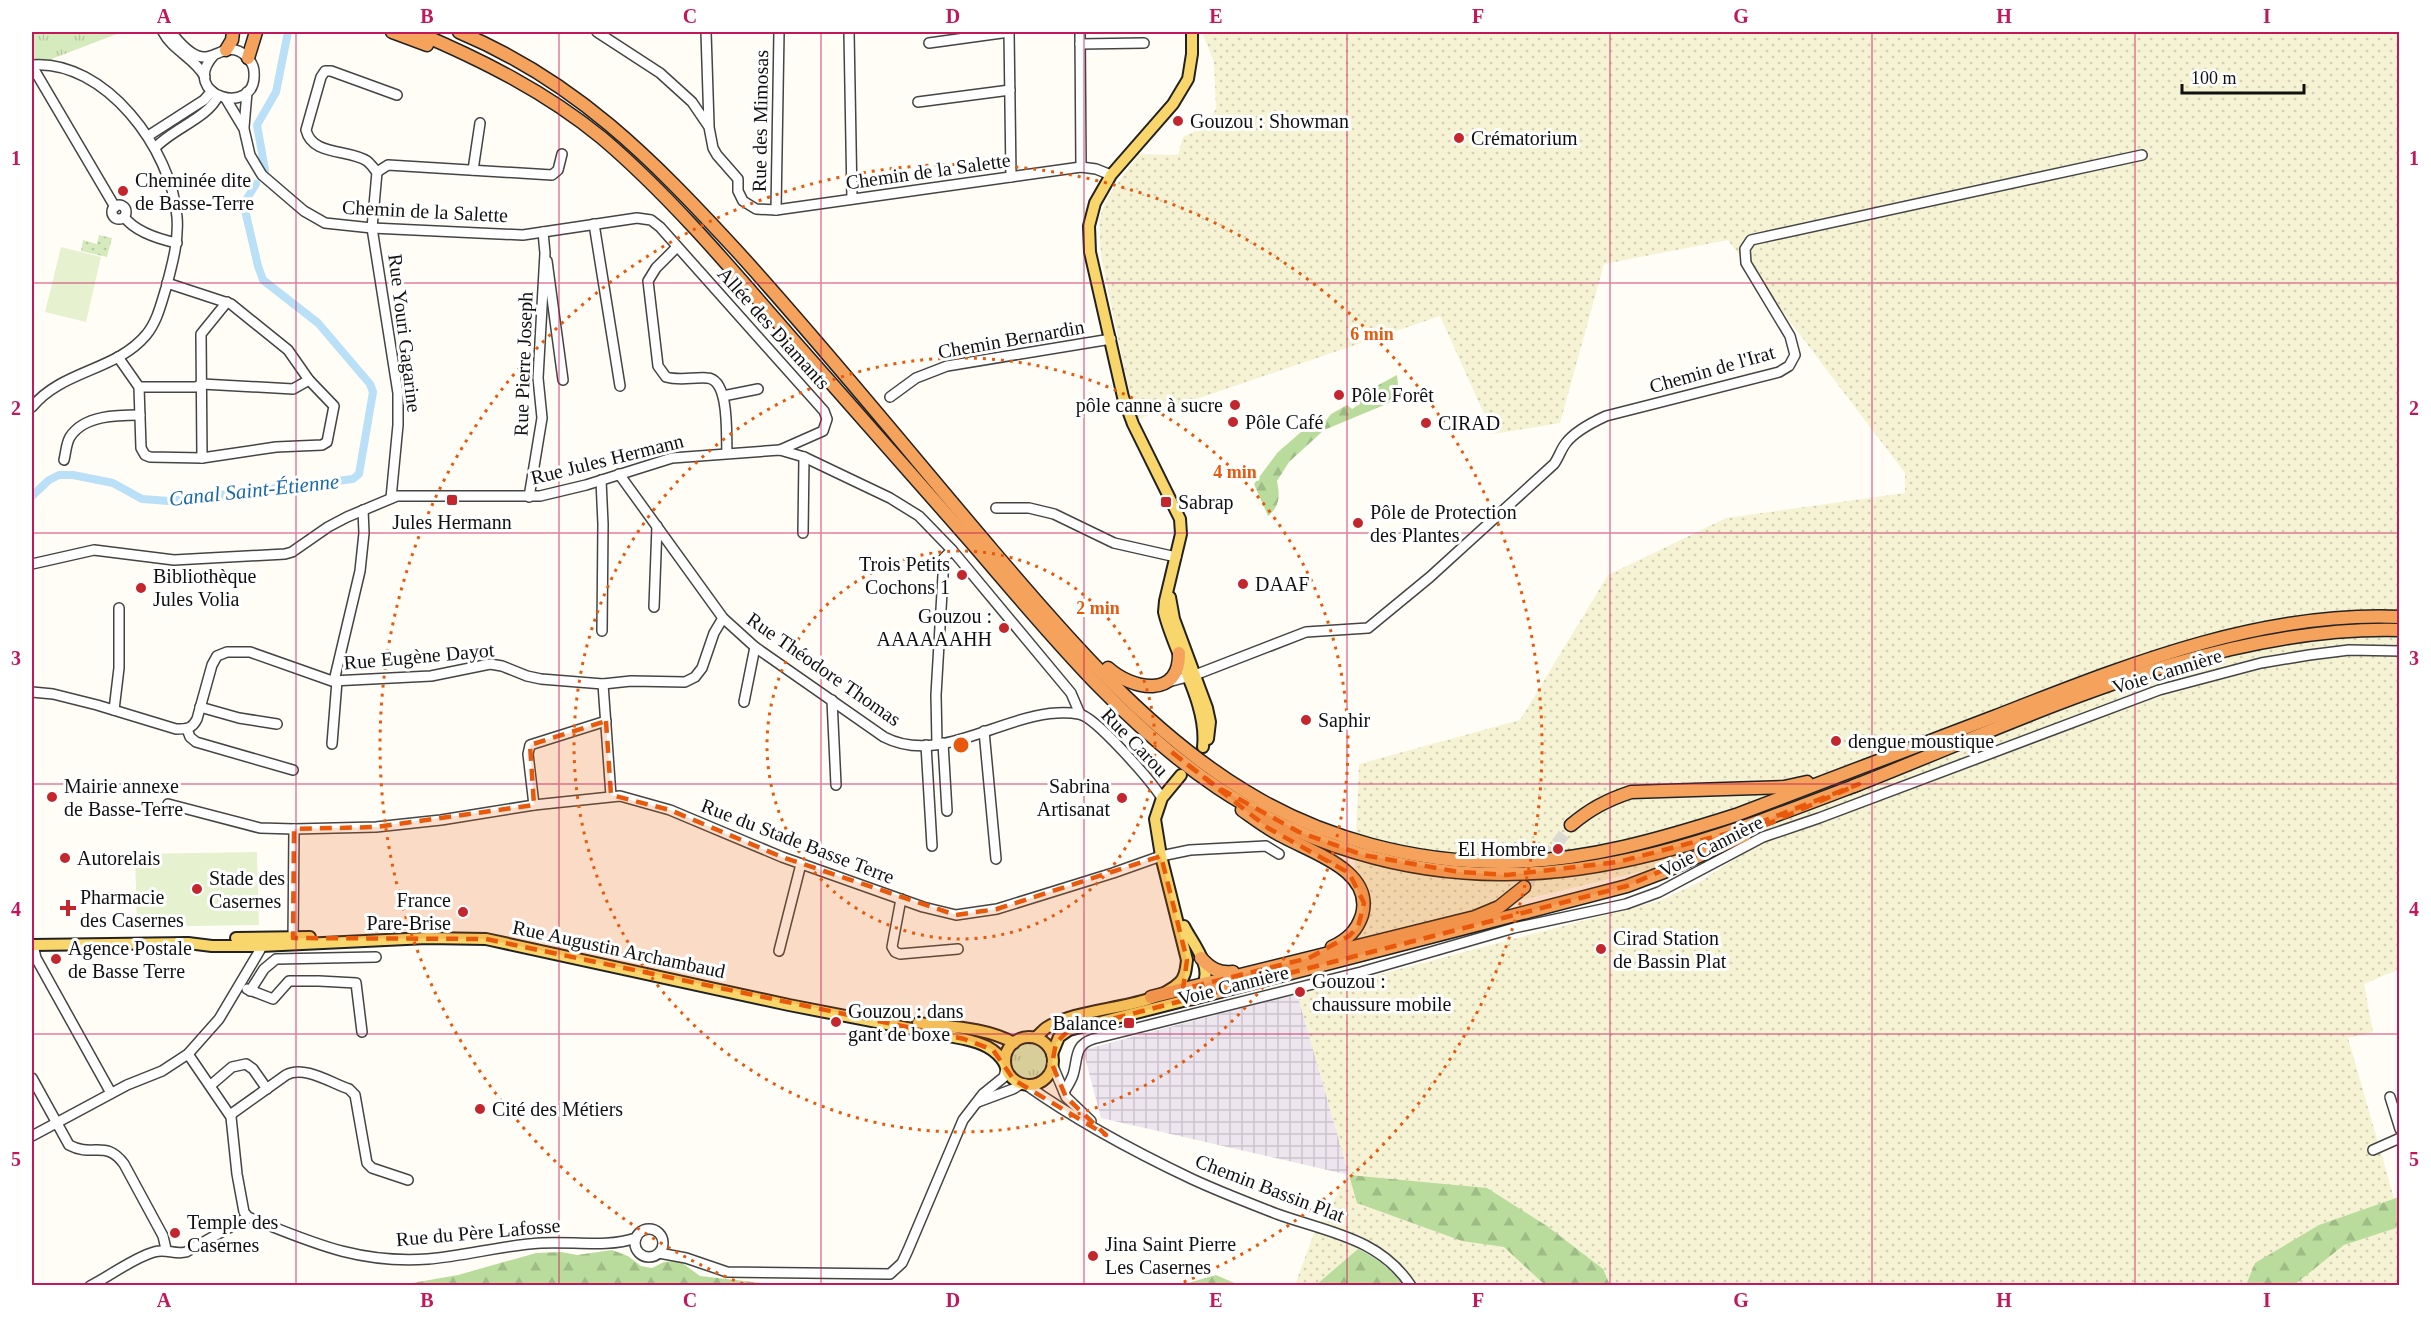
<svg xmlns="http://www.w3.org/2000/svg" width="2431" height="1317" font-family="Georgia,serif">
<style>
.industrial{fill:url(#industrial-grid)}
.farmland{fill:url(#farmland-dots)}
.grass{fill:url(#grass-tufts)}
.forest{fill:url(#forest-firs)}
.park{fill:url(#park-dots)}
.pitch{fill:#e6f2cf}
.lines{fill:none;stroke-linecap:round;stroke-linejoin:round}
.canal{stroke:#b9e0f7;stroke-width:8}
.highway-tunnel{stroke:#dbdad3;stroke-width:12;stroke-dasharray:12 6;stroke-linecap:butt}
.minor-casing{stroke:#444;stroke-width:12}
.major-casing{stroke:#222;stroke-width:14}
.highway-casing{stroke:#222;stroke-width:15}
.minor{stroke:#fff;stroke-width:9}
.major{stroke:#f9d66b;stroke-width:10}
.highway{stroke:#f5a25d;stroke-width:12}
.marked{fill:#e8590c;fill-opacity:0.2;stroke:#e8590c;stroke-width:4.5;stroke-dasharray:12 8;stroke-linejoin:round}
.grid{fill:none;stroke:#c2185b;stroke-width:1.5;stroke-opacity:0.55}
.ring{fill:none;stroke:#e8590c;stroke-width:3;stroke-dasharray:3 6}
.poi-dot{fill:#c4262e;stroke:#fff;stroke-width:2}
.labels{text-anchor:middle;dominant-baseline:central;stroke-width:6;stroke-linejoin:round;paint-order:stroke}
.street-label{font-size:20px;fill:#111;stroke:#fff}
.poi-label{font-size:20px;fill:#111;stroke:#fff;text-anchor:start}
.water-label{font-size:21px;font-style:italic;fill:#1768a6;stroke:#fff}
.centre{fill:#e8590c;stroke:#fff;stroke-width:3}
.ring-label{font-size:18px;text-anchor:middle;font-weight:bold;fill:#e8590c;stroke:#fff;stroke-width:6;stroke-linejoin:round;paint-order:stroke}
.neatline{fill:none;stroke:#c2185b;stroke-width:2}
.grid-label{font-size:20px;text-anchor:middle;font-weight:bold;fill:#c2185b}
</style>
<defs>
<pattern id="industrial-grid" width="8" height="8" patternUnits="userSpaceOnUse" patternTransform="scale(1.5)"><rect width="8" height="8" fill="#eee6ef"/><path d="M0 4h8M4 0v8" fill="none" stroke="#cbc4cc"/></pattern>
<pattern id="farmland-dots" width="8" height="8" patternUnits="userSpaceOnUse" patternTransform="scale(1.5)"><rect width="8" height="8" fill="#f6f3d4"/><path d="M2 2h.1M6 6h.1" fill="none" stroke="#d2cfb5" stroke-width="1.8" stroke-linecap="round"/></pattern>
<pattern id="grass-tufts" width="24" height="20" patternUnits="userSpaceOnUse" patternTransform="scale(1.5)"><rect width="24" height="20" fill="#d5ebbd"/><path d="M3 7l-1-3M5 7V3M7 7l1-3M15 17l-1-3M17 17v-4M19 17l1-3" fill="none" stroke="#b6c8a1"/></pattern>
<pattern id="forest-firs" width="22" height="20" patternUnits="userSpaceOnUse" patternTransform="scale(1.5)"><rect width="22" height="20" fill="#b9dc9c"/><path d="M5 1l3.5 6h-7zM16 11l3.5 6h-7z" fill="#9ebc85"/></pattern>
<pattern id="park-dots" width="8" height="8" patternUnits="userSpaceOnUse" patternTransform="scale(1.5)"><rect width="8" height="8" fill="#d5ebbd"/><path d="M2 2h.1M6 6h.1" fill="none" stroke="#b6c8a1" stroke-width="1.8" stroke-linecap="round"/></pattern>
</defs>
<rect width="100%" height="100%" fill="#fffdf5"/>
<path class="industrial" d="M1297 993 1349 1175 1101 1118 1083 1050Z"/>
<path class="farmland" d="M1202 32H2399V969L2364 984 2373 1032 2348 1038 2394 1198 2399 1197V1285L1404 1286 1392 1272 1376 1258 1358 1249 1319 1285H1295L1314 1233 1349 1175 1297 993 1377 975 1662 900 1703 880 1758 843 1357 940 1354 883 1359 764 1520 720 1608 575 1726 518 1905 493V473L1728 240 1604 264 1560 423 1493 434 1440 316 1135 420 1101 256 1099 218 1109 195 1139 154 1178 155 1183 137 1205 126 1216 109 1214 62Z"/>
<g class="grass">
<path d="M32 32H122L49 60H32Z"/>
<circle cx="1029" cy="1061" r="17"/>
</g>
<g class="forest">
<path d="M1397 375 1399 394 1389 403 1324 430 1289 462 1277 481C1280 496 1280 506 1268 516L1254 484 1278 452 1308 426 1325 422 1331 414 1347 405 1352 409 1360 404 1358 396Z"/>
<path d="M1349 1175 1487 1188 1547 1226 1603 1269 1610 1285H1545L1504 1247 1462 1241 1357 1203Z"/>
<path d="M2399 1197V1227L2344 1245 2294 1285H2246L2255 1263 2319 1225Z"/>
<path d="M1358 1249C1377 1258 1390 1269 1404 1285H1316Z"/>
<path d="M612 1250 628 1256 641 1266 652 1268 664 1262 674 1261 681 1262 700 1276 779 1285H401L458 1275 536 1253 561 1252 577 1255Z"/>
<path d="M1216 1275 1239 1285H1181Z"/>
</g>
<path class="park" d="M99 235 112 238 107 257 81 251 83 240 97 244Z"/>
<g class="pitch">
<path d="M61 247 101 257 86 322 45 312Z"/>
<path d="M257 852 259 925 137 927 135 854Z"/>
</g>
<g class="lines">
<g class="canal">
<path d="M265 170 257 125 276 92 288 32"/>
<path d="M32 496 49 480 59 475H73L113 483 142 499 169 501 353 479 359 474 373 392 370 384 318 323 263 280 258 266 245 210 246 200 256 184"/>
</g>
<path class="highway-tunnel" d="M1524 887 1571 825"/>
<g class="minor-casing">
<g id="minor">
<path d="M163 32C173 51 195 58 205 77"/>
<path d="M171 32C178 41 187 52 198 56 215 62 227 39 246 56 250 60 254 66 254 72 258 119 177 96 214 55"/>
<path d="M597 32 660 73 692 102 709 127 713 148 717 155 738 179V191L743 201 756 209 776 210 1081 167 1096 169 1111 175"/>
<path d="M706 32 709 125"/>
<path d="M849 32 852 199"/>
<path d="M1009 32 1011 177"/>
<path d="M1080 32 1081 167"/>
<path d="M929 43 1009 32"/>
<path d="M1080 44 1144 43"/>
<path d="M32 65C105 59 172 150 177 217 179 241 172 265 166 288 161 304 157 322 146 335 116 371 62 370 32 407"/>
<path d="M32 66 115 207"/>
<path d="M397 95 331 71H325L321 77 306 130C312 156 349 149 367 161 371 164 374 169 377 172L388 165 552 175 558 170 562 154"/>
<path d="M226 99 244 129 250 155 262 175 304 211 325 223 372 228 523 235 637 218 651 220 660 227 824 411 827 419 823 431 780 450"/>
<path d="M918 102 1010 90"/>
<path d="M244 127 247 92"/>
<path d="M148 136 204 100 212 91"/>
<path d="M155 148C172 129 208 118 218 96"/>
<path d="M473 170 480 123"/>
<path d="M377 172 372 228 398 393V425L391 498"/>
<circle cx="119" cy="212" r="7"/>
<path d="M776 210 779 32"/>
<path d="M124 217C136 232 158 239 177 243"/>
<path d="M594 224 620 386"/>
<path d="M677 247 656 268 648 281 658 366 666 377C680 381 693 377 707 378 730 379 726 436 727 453"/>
<path d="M547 261 563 380"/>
<path d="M118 357 139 387 141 448 145 455 150 457 202 458 276 447 322 445 327 442 334 406 309 380 288 350 231 304 167 283"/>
<path d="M139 387H196L202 384 293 389 309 380"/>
<path d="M723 396 758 389"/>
<path d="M890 397 916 378 947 366 1111 339"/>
<path d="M202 458 201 334 227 302"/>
<path d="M64 460C66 452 66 444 70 437 84 415 118 415 140 415"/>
<path d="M619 474 723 618 755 647 884 737C946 769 1013 703 1079 714 1096 717 1151 781 1162 798"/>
<path d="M601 480 603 524 602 631"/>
<path d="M529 497 542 418 538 378 545 253 543 232"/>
<path d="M996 508H1029L1054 514 1114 543 1176 557"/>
<path d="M803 533 804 457"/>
<path d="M32 564 94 550 174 560 285 554 292 552 328 527 347 517 397 496H540L586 485 672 458 780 450 804 457 890 498 919 516 952 550 1071 693 1080 714"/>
<path d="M654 607 657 526"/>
<path d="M334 681 360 571 364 533 363 510"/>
<path d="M1168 682 1195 675 1306 632 1368 628 1430 577 1554 464C1559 457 1561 449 1566 443 1575 431 1593 422 1606 416L1779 372 1789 366 1795 355 1790 336 1746 263 1745 249 1751 240 2142 155"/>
<path d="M603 684 611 796"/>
<path d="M32 692 53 694 97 705 176 729C187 729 192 729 197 719L212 665 217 656 227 652H250L332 681 431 676 490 664 502 666 527 676 541 679 603 684 631 681 685 682 695 677 702 668 714 633 723 618"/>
<path d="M832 700 836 785"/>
<path d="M744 702 755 647"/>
<path d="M200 707 239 718 277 724"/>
<path d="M114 710 119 668V608"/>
<path d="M187 729 190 737 196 742 293 770"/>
<path d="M984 731 996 859"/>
<path d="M943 743 947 811"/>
<path d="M332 744 337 681"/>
<path d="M937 744 936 695 944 558 952 550"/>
<path d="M926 745 932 846"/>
<path d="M168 804 260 828 294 829 376 827 441 820 534 805 620 796 670 810 782 857 923 907 956 915 997 909 1113 873 1161 856 1190 850 1266 846 1279 854"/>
<path d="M534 805 528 754 530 745 606 721"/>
<path d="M901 899 892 947 895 952 900 954 958 949"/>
<path d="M293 944 294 829"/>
<path d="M33 945 36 958 111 1093"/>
<path d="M779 951 801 864"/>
<path d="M319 981 356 983 362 1032"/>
<path d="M247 989 273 999 289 981H317"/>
<path d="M250 991 264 969 276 959 376 957"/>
<path d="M188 1054 231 1117 237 1174 244 1212 248 1217C311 1242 357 1264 428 1259 466 1256 503 1245 541 1243 572 1241 607 1248 636 1238"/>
<path d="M1052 1064 1066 1097 1091 1121"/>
<path d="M32 1078 69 1145C93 1158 106 1139 124 1164L163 1236 166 1249"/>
<path d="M1025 1084C1077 1121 1135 1152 1192 1179 1220 1192 1249 1203 1277 1214 1327 1232 1380 1238 1411 1286"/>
<path d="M211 1085 232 1067 246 1064 253 1069 267 1089"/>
<path d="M1064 1092C1067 1087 1071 1081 1073 1075 1078 1059 1074 1045 1093 1039L1361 972 1514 928 1626 904 1659 892 1763 837 1819 818 2159 690 2261 663 2309 655 2349 650 2400 651"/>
<path d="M2390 1097 2400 1129"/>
<path d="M978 1102 1013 1089 1021 1084"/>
<path d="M230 1115 286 1075C304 1065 331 1083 349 1089L355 1095 367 1163 372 1168 408 1180"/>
<path d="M32 1136 127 1085 162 1071 188 1054 219 1019 260 950 261 941"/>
<path d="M2373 1150 2400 1138"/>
<circle cx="649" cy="1243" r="14"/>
<path d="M659 1253 686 1258 727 1272 890 1274 902 1263 908 1250 963 1120 983 1094 1004 1077 1006 1069"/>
<path d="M90 1286C110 1276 133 1258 154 1252 166 1248 174 1255 186 1252L248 1217"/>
</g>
</g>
<g class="major-casing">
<g id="major">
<path d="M1192 32V54L1188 79 1173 104 1111 175 1095 203 1089 226 1090 252 1123 397 1133 424 1180 519 1181 534 1165 601 1164 612C1174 655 1208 703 1203 747"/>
<path d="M1170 597 1174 619 1207 708 1210 722 1208 739"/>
<path d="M236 938 310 937"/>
<path d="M32 945 188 943 212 946H261L427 938 486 939 789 1005 964 1039C981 1043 996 1048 1005 1064"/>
<path d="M918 1023C949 1027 986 1027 1014 1043"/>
<path d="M1036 1037C1039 1035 1043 1030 1046 1028 1081 1005 1150 1011 1180 982 1186 976 1186 967 1187 960L1161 856 1155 819 1162 798 1181 775"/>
<circle cx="1029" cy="1061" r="24"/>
<path d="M1052 1054 1059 1037 1069 1030 1191 999C1195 994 1200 989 1203 984 1213 966 1191 941 1184 926"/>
</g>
</g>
<g class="highway-casing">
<g id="highway">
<path d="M392 32 427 45"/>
<path d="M416 32C482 60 546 92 602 138 668 194 730 267 787 333 848 403 910 472 971 542 1046 629 1121 723 1218 788 1302 844 1404 875 1505 874 1628 874 1746 827 1859 784"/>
<path d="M459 32C576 81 652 159 736 250 825 348 908 451 994 552 1067 638 1148 732 1245 791 1323 839 1416 863 1507 862 1586 861 1661 839 1736 815 1823 782 1909 749 1996 716 2125 666 2258 611 2400 617"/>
<path d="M226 50 232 40 233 32"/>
<path d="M248 58 256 32"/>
<path d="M1108 668C1132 690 1180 699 1179 653"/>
<path d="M1854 786C2026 719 2211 625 2400 630"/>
<path d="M1242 810C1256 820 1269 830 1284 837 1313 853 1374 871 1362 915 1357 931 1347 940 1332 947"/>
<path d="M1571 825C1590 809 1607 800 1631 792L1784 787 1807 782"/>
<path d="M1201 958C1210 968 1219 974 1233 972"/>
<path d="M1151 997 1475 917 1499 907 1524 887"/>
<path d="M1191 999 1627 886 1664 872 1745 835"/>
</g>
</g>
<use href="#minor" class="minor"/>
<use href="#major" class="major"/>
<use href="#highway" class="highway"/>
</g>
<path class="marked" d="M606 721 611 795 670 810 782 857 956 915 997 909 1161 856 1187 960 1183 989 1309 958 1349 936 1358 927 1364 903 1349 873 1268 828 1169 750 1217 787 1299 832 1363 855 1459 872 1507 875 1618 862 1740 830 1859 784 1627 886 1069 1030 1056 1043 1052 1064 1066 1097 1106 1135 1014 1080 993 1050 964 1039 486 939 293 938 294 829 376 827 534 805 530 745Z"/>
<path class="grid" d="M296 32V1286M559 32V1286M821 32V1286M1084 32V1286M1347 32V1286M1610 32V1286M1872 32V1286M2135 32V1286M32 283H2400M32 533H2400M32 784H2400M32 1034H2400"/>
<g class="ring">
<circle cx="961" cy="745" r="194"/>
<circle cx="961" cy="745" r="387"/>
<path d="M743 1284A581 581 0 1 1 1179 1284"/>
</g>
<g class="poi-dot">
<circle cx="1178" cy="121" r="6"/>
<circle cx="1459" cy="138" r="6"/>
<circle cx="123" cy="191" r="6"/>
<circle cx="1339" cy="395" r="6"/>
<circle cx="1235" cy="405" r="6"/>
<circle cx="1233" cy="422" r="6"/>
<circle cx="1426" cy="423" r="6"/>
<rect x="446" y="494" width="12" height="12" rx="3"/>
<rect x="1160" y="496" width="12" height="12" rx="3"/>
<circle cx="1358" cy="523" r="6"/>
<circle cx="962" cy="575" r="6"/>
<circle cx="1243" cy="584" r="6"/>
<circle cx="141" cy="588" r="6"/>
<circle cx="1004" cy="628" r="6"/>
<circle cx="1306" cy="720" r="6"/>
<circle cx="1836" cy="741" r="6"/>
<circle cx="52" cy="797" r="6"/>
<circle cx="1122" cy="798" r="6"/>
<circle cx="1558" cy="849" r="6"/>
<circle cx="65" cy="858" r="6"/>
<circle cx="197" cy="889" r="6"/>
<path d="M65 899h6v6h6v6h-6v6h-6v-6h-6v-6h6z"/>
<circle cx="463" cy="912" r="6"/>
<circle cx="1601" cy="949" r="6"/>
<circle cx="56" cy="959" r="6"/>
<circle cx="1300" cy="992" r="6"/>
<circle cx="836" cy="1022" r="6"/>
<rect x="1123" y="1017" width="12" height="12" rx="3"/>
<circle cx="480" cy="1109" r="6"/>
<circle cx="175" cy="1233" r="6"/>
<circle cx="1093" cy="1256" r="6"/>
</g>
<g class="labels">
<g class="street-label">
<text transform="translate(760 121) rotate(-89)">Rue des Mimosas</text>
<text transform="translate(928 171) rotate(-8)">Chemin de la Salette</text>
<text transform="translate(425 211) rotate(3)">Chemin de la Salette</text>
<text transform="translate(774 328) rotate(48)">Allée des Diamants</text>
<text transform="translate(405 333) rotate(83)">Rue Youri Gagarine</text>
<text transform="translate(1011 339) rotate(-10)">Chemin Bernardin</text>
<text transform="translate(523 364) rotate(-88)">Rue Pierre Joseph</text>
<text transform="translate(1712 369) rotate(-16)">Chemin de l'Irat</text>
<text transform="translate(607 459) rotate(-14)">Rue Jules Hermann</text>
<text transform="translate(419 656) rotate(-5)">Rue Eugène Dayot</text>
<text transform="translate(824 669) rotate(35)">Rue Théodore Thomas</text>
<text transform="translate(2167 671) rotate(-17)">Voie Cannière</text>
<text transform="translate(1135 742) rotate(46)">Rue Carou</text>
<text transform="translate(798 841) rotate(21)">Rue du Stade Basse Terre</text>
<text transform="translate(1711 846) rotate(-27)">Voie Cannière</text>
<text transform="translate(619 949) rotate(12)">Rue Augustin Archambaud</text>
<text transform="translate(1233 985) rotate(-14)">Voie Cannière</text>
<text transform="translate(1270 1188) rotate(21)">Chemin Bassin Plat</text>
<text transform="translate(478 1232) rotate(-5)">Rue du Père Lafosse</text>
</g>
<g class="poi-label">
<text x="1190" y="121">Gouzou : Showman</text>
<text x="1471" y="138">Crématorium</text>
<text x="135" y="180">Cheminée dite<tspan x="135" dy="23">de Basse-Terre</tspan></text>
<text x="1351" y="395">Pôle Forêt</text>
<text x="1223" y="405" text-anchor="end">pôle canne à sucre</text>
<text x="1245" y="422">Pôle Café</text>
<text x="1438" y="423">CIRAD</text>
<text x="1178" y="502">Sabrap</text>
<text x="1370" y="512">Pôle de Protection<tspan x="1370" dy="23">des Plantes</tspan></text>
<text x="452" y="522" text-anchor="middle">Jules Hermann</text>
<text x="950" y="564" text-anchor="end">Trois Petits<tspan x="950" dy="23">Cochons 1</tspan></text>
<text x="153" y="576">Bibliothèque<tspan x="153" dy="23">Jules Volia</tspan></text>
<text x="1255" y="584">DAAF</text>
<text x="992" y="616" text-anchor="end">Gouzou :<tspan x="992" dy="23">AAAAAAHH</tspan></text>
<text x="1318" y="720">Saphir</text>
<text x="1848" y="741">dengue moustique</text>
<text x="64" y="786">Mairie annexe<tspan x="64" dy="23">de Basse-Terre</tspan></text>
<text x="1110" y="786" text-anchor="end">Sabrina<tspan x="1110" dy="23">Artisanat</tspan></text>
<text x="1546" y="849" text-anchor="end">El Hombre</text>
<text x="77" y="858">Autorelais</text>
<text x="209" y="878">Stade des<tspan x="209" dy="23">Casernes</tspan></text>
<text x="80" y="897">Pharmacie<tspan x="80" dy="23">des Casernes</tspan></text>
<text x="451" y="900" text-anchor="end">France<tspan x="451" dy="23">Pare-Brise</tspan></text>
<text x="1613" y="938">Cirad Station<tspan x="1613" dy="23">de Bassin Plat</tspan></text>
<text x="68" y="948">Agence Postale<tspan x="68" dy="23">de Basse Terre</tspan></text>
<text x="1312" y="981">Gouzou :<tspan x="1312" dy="23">chaussure mobile</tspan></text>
<text x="848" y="1011">Gouzou : dans<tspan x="848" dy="23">gant de boxe</tspan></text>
<text x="1117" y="1023" text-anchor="end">Balance</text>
<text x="492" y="1109">Cité des Métiers</text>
<text x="187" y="1222">Temple des<tspan x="187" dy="23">Casernes</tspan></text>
<text x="1105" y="1244">Jina Saint Pierre<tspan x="1105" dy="23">Les Casernes</tspan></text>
</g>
<g class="water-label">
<text transform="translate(254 490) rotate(-6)">Canal Saint-Étienne</text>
</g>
</g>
<circle cx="961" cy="745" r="9" class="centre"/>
<g class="ring-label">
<text x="1372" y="340">6 min</text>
<text x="1235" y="478">4 min</text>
<text x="1098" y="614">2 min</text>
</g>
<rect width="2431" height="1317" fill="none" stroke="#ffffff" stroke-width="66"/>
<path d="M2182 84v9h122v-9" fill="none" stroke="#111111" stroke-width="3"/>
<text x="2191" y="84" font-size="18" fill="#111111" stroke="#ffffff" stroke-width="4.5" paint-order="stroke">100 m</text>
<rect x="33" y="33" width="2365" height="1251" class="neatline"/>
<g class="grid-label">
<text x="164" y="23">A</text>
<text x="427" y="23">B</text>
<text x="690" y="23">C</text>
<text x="953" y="23">D</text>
<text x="1216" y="23">E</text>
<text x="1478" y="23">F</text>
<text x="1741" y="23">G</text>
<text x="2004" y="23">H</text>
<text x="2267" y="23">I</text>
<text x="16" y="165">1</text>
<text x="2414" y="165">1</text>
<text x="16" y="415">2</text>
<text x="2414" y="415">2</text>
<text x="16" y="665">3</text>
<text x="2414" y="665">3</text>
<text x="16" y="916">4</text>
<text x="2414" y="916">4</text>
<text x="16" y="1166">5</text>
<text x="2414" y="1166">5</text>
<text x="164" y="1307">A</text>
<text x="427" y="1307">B</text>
<text x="690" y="1307">C</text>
<text x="953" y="1307">D</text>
<text x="1216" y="1307">E</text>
<text x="1478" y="1307">F</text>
<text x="1741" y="1307">G</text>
<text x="2004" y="1307">H</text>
<text x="2267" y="1307">I</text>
</g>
</svg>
